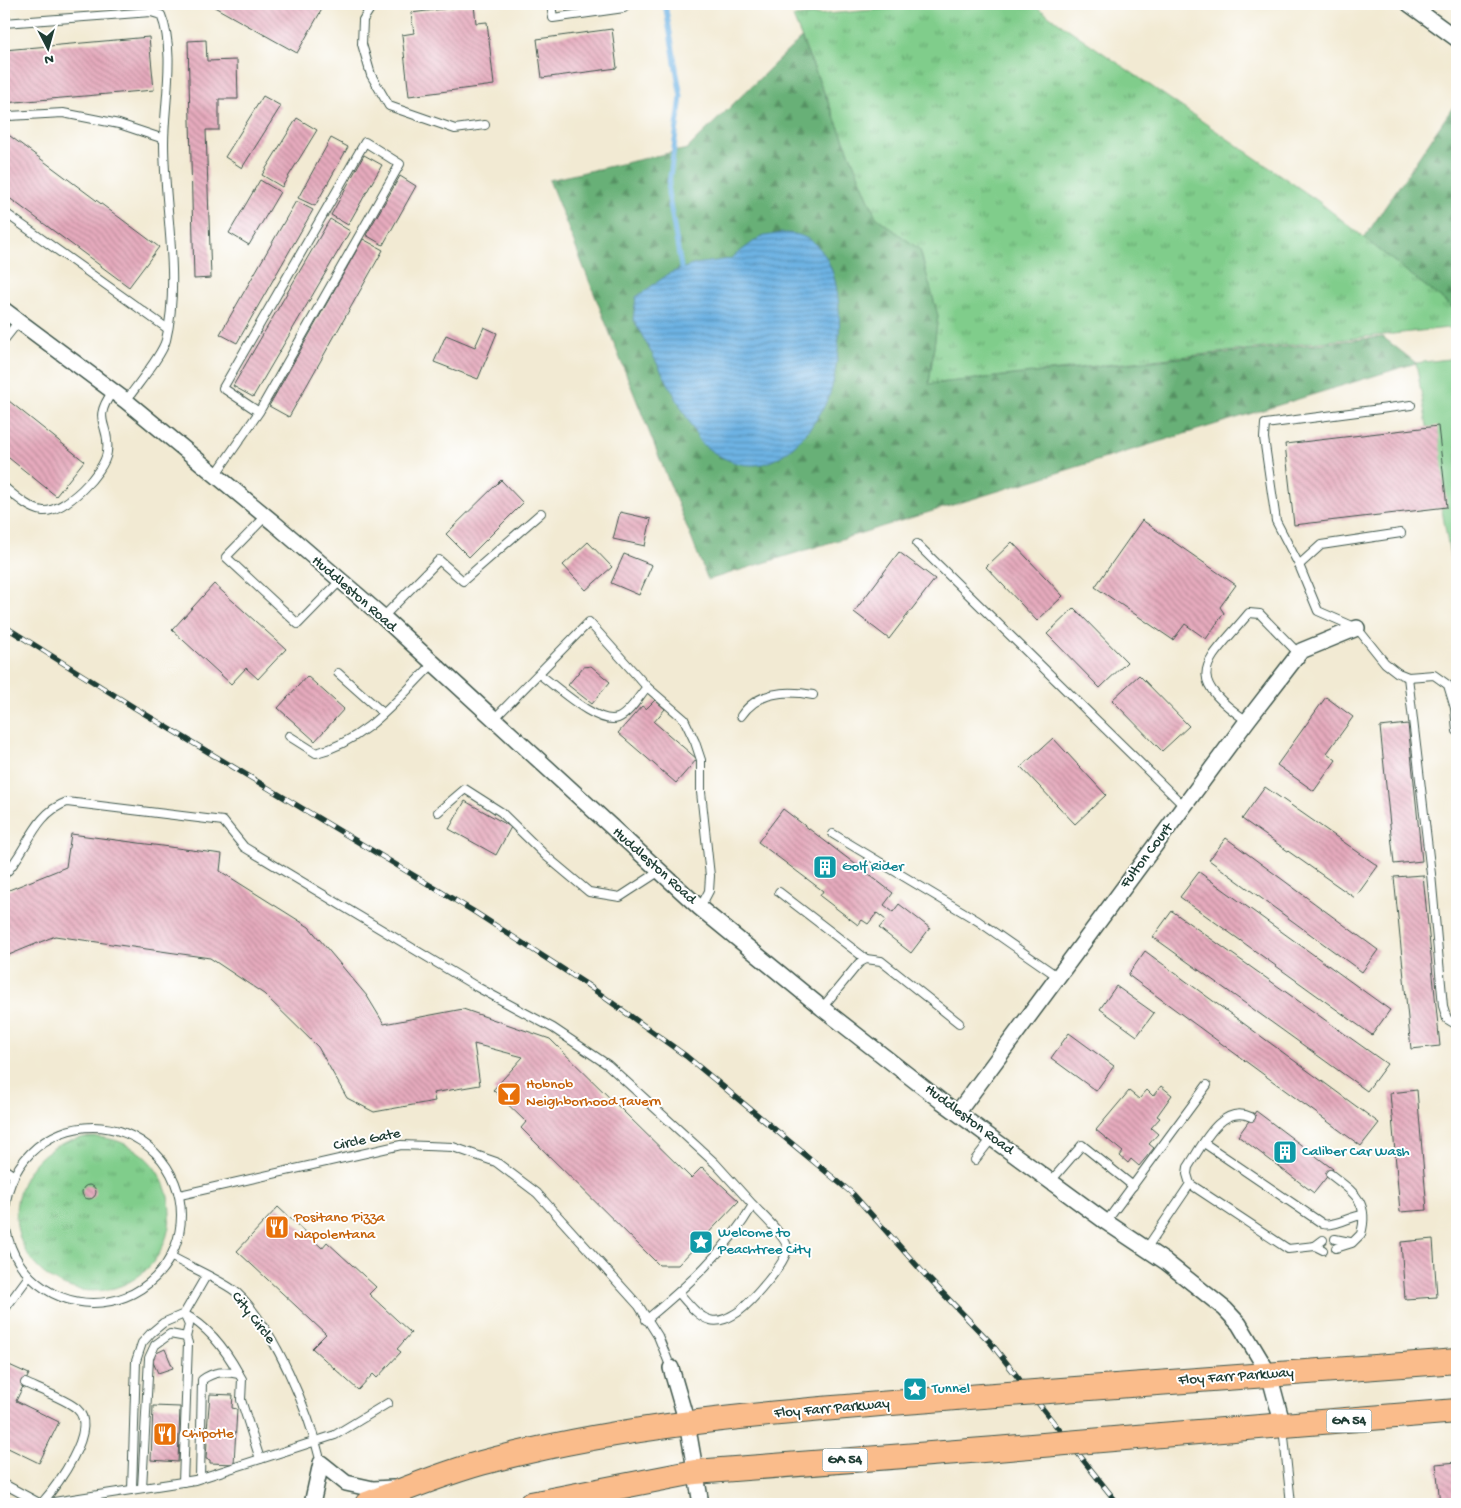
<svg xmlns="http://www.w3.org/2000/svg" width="1461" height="1508" font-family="'Gochi Hand',sans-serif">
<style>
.grass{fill:url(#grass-tufts);stroke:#508560}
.forest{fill:url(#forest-firs);stroke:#447656}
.pitch{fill:#80cd8b;stroke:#508560}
.water{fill:url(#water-rules);stroke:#46788c}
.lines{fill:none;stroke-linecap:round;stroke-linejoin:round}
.stream{stroke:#6db2e3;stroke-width:5}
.building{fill:url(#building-back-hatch)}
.service-casing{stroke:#3f574c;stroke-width:10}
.minor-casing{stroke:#3f574c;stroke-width:18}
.primary-casing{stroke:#3f574c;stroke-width:26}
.service{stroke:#fff;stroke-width:8}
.minor{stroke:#fff;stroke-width:15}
.primary{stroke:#fabc8b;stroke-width:24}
.rail-casing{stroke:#1f3d34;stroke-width:5.5}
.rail{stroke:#fff;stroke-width:4;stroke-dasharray:11;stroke-linecap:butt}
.primary-bridge-casing{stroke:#3f574c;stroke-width:26;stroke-linecap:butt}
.primary-bridge{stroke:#fabc8b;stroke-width:24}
.labels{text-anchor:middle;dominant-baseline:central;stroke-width:4;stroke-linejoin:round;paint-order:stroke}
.shield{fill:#fff;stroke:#627771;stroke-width:1}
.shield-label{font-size:14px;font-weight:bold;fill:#1f3d34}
.street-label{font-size:15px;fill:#1f3d34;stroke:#fff}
.culture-label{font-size:15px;fill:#0d838f;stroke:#fff;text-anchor:start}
.food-label{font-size:15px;fill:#c56008;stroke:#fff;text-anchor:start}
</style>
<defs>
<pattern id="grass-tufts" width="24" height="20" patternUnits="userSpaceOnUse" patternTransform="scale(1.25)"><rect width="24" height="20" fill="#80cd8b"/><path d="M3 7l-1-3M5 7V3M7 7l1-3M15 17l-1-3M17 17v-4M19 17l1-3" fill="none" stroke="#68a872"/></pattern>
<pattern id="forest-firs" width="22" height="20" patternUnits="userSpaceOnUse" patternTransform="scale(1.25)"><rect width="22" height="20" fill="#68b077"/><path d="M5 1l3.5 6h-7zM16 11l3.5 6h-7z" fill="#559062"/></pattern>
<pattern id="water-rules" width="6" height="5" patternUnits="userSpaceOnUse" patternTransform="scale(1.25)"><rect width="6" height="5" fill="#6db2e3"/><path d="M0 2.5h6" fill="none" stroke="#5992b9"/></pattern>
<pattern id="building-back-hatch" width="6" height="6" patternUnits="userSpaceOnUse" patternTransform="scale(1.25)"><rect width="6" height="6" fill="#e6aabd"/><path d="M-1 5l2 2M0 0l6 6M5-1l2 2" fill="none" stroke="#ba8c9a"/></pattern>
</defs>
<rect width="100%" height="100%" fill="#fff"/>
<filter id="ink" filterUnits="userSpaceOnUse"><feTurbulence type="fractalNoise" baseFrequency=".02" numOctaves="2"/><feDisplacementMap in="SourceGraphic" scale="10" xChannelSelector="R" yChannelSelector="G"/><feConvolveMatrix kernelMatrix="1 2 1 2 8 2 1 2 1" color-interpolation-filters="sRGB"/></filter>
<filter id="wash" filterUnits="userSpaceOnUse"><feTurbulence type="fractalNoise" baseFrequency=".0096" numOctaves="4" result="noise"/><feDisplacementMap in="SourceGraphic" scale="20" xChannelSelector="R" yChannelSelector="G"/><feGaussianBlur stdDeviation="1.12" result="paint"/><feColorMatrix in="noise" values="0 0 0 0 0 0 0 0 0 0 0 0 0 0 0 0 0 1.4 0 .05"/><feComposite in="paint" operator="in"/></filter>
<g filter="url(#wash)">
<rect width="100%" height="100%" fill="#f2ead3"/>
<g class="grass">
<path d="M941 4H1032L1318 201 1457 311V327L929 384 938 316 920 250 876 217 793 17Z"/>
<circle cx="93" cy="1214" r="77"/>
</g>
<g class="forest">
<path d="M801 38 876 217 920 250 938 316 929 384 1383 337 1416 363 708 580 549 180 687 149Z"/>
<path d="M1457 101V311L1364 238Z"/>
</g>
<path class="pitch" d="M1457 358V595L1416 363Z"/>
<path class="water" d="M781 233C852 230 843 342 832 387 825 414 794 455 766 463 742 470 718 458 700 442L633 319 636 297 670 273 695 264 730 259 760 237Z"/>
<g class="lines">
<path class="stream" d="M665 4 681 97 668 192 681 267"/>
</g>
<g id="blocks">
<g class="building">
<path d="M209 4H325L297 53Z"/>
<path d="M474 5 476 23 487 22 494 85 409 96 402 35 414 33 411 13Z"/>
<path d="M612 29 617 68 542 78 537 39Z"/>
<path d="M149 37 154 90 4 103V50Z"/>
<path d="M206 40 207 61 237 60 238 99H219V130H206L211 278 194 279 188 41Z"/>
<path d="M263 96 281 106 242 168 225 157Z"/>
<path d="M297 118 317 130 282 187 262 175Z"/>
<path d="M6 133 159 247 129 287 4 194V136Z"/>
<path d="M331 138 348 147 315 206 298 198Z"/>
<path d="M364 155 382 165 348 225 331 215Z"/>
<path d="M400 176 416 186 383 245 366 235Z"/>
<path d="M260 180 280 192 249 245 229 233Z"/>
<path d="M296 201 313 210 237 343 220 334Z"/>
<path d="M330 219 350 231 253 397 233 386Z"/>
<path d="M363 239 383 250 289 417 269 406Z"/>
<path d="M484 327 497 333 478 379 434 362 446 335 475 347Z"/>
<path d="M4 397 84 461 56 496 4 454Z"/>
<path d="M1438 426 1447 507 1294 525 1285 444Z"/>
<path d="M501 480 523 503 469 557 446 534Z"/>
<path d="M620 512 651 519 645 546 613 539Z"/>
<path d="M1142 520 1236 585 1220 607 1224 613 1206 639 1185 624 1173 640 1095 587Z"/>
<path d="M588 542 612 567 586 590 563 565Z"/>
<path d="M1012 542 1063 596 1037 621 986 567Z"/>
<path d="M899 552 935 579 889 639 854 612Z"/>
<path d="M624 554 652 565 639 595 611 583Z"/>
<path d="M214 584 286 649 258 679 246 668 231 684 172 630Z"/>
<path d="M1074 608 1127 662 1100 688 1047 634Z"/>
<path d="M591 666 610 682 592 704 568 685 583 667Z"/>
<path d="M1139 675 1189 726 1162 751 1112 700Z"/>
<path d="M307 676 344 709 315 741 278 708Z"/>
<path d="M1326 697 1353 717 1327 753 1336 760 1314 791 1277 765Z"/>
<path d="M655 700 665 709 654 722 697 759 676 783 618 733 642 706 646 709Z"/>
<path d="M1408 724 1422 861 1394 864 1380 727Z"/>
<path d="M1053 738 1106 795 1075 824 1021 767Z"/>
<path d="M1265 787 1378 866 1355 898 1242 819Z"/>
<path d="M465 801 511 827 496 855 449 829Z"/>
<path d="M783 809 893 893 884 905 893 912 899 904 930 928 911 953 879 928 886 920 877 913 868 924 862 920 858 925 820 896 823 891 758 842Z"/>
<path d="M71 834 222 854 220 871 309 927 367 996 384 1024 463 1009 550 1039 691 1178 702 1167 739 1201 678 1265H659L521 1128 526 1122 493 1090 523 1057 474 1044 480 1085 433 1093 435 1101 374 1112 347 1098 318 1047 264 994 210 958 55 936 4 957V892L66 867Z"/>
<path d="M1226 838 1378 950 1362 972 1209 860Z"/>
<path d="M1199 872 1390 1010 1372 1035 1180 897Z"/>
<path d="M1423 875 1440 1046 1411 1049 1394 877Z"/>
<path d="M1172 911 1387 1064 1367 1091 1153 937Z"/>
<path d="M1145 951 1379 1123 1361 1146 1128 975Z"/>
<path d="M1116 986 1154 1013 1137 1036 1100 1009Z"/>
<path d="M1069 1033 1114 1066 1096 1091 1051 1058Z"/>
<path d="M1161 1086 1172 1095 1157 1116 1160 1118 1151 1128 1158 1134 1149 1144 1154 1148 1139 1166 1131 1159 1128 1163 1120 1156 1123 1152 1096 1130 1129 1091 1139 1099 1147 1090 1153 1096Z"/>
<path d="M1417 1090 1427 1210 1400 1212 1390 1093Z"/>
<path d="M1256 1111 1333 1169 1314 1193 1238 1136Z"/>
<circle cx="89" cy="1192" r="7"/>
<path d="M278 1207 322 1248 327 1242 376 1287 369 1294 411 1333 397 1349 401 1352 377 1378 373 1374 358 1390 312 1348 326 1334 237 1251Z"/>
<path d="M1433 1239 1437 1297 1405 1299 1401 1242Z"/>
<path d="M165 1349 173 1368 158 1373 150 1356Z"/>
<path d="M7 1364 29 1374 16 1401 59 1422 39 1463 4 1446V1371Z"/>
<path d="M210 1394 233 1395 232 1408 237 1409 234 1464 210 1463V1460L206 1459 207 1442 200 1441 201 1429 207 1430Z"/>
<path d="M153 1406 180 1407 178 1462 151 1460Z"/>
<path d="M1457 1462V1502L1440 1504 1436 1464Z"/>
</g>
</g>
</g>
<g filter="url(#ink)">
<use href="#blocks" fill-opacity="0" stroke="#3f574c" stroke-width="1"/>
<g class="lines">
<g class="service-casing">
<g id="service">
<path d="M373 4 363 20 362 44 371 75 389 106 455 129 485 125"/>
<path d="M551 4 553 18 624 8"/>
<path d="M4 23 151 12 161 15C176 51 164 104 164 143 164 207 181 278 166 340 162 356 136 386 126 401"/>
<path d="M4 119 9 116 63 113 119 124 164 139"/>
<path d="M4 212 168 329"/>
<path d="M4 340 19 321"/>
<path d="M1411 405 1265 424 1264 438 1276 521 1299 565 1318 611 1357 628 1385 663 1398 673 1408 677 1434 675 1448 685 1455 708 1457 731"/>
<path d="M216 474 259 412 223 388 365 142 400 164 259 412"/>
<path d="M4 487C14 495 29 509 43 511 64 513 105 472 107 452 111 423 90 423 113 391"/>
<path d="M266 516 226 557 298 624 341 580"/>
<path d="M917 544 1184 806"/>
<path d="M1299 565 1321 545 1401 533"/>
<path d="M383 617 439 560 463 581 541 513"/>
<path d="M338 673 383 713"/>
<path d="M539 674C556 686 598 726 618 718 630 713 639 696 647 687"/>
<path d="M1408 677 1431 874 1443 1006 1447 1019 1457 1025"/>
<path d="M741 716C758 691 786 690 813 695"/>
<path d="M493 720 589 622 647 687 684 719 695 742 701 760V792L710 876 709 891 700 908"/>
<path d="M1247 721C1180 674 1207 664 1249 613L1260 614 1299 654"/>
<path d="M289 736 316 753C366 741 398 698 433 664"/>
<path d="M438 812 465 789 501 812 546 856 589 892 620 897 660 871"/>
<path d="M833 834 978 921 1057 976"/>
<path d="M4 875C28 851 33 814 67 802L223 821 244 847 477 987 553 1028 608 1065 715 1163 753 1205C727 1250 686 1287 646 1320"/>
<path d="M779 892 866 959"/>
<path d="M822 1008 859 963 866 959 881 961 959 1023"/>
<path d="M1251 1117C1221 1103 1202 1146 1188 1167L1187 1174 1190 1184 1288 1249 1315 1246 1323 1250"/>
<circle cx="93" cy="1215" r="88"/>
<path d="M1204 1143 1323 1224C1335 1227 1350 1216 1363 1215"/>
<path d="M975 1160 992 1138"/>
<path d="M4 1169 13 1175"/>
<path d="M1330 1174C1353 1192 1370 1201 1361 1234L1352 1243 1336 1248"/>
<path d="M1051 1181 1082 1145 1133 1186"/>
<path d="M180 1195 401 1145 453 1147 496 1162 537 1193 639 1306 658 1336 671 1368"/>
<path d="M1106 1222 1207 1085"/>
<path d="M1335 1239 1350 1242"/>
<path d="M1315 1246 1323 1240"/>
<path d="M1146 1249 1190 1184"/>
<path d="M174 1258C188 1266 227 1283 237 1293 275 1329 309 1412 321 1463"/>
<path d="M679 1293C687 1302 698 1317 710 1320 720 1323 730 1317 738 1312 750 1303 790 1260 787 1246 784 1235 761 1214 753 1205"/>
<path d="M4 1310 27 1279"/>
<path d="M184 1314C209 1327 226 1350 239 1374"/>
<path d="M184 1314 189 1325 186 1337"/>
<path d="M25 1383C38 1389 68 1400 77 1409 100 1429 55 1488 41 1504"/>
<path d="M1283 1427 1291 1504"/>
<path d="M200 1478 202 1380C214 1371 225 1371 239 1374L242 1379 241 1400 260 1459"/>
<path d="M4 1484 41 1504"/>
<path d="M142 1488 149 1358 155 1345 170 1334 186 1337 188 1343 183 1482"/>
<path d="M132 1490 136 1361 142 1343 151 1333 163 1323 184 1314 206 1276"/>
<path d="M41 1504 195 1480 335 1435 388 1403"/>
</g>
</g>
<g class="minor-casing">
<g id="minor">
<path d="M1409 4 1457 39"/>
<path d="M4 310 126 401 274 523 383 617 700 908 822 1008 941 1101 1106 1222 1166 1262 1225 1309 1239 1324 1269 1374 1283 1426"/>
<path d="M958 1112 1247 721 1301 651 1357 628"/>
<path d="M671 1368 687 1423 701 1504"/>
<path d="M312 1504 321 1463 346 1483 373 1489 393 1488"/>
</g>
</g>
<g class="primary-casing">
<g id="primary">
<path d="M1116 1386 1457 1361"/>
<path d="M1161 1435 1457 1411"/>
<path d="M367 1504C405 1489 442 1474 481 1463 635 1421 797 1411 955 1398"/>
<path d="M531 1504 695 1472 996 1449"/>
</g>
</g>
<use href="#service" class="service"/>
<use href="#minor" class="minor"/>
<use href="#primary" class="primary"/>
<g class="rail-casing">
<path id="rail" d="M4 626 135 708 473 911 586 984 686 1056 853 1194 928 1278 990 1342 1118 1504"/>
</g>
<use href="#rail" class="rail"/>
<g class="primary-bridge-casing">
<g id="primary-bridge">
<path d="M955 1398 1116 1386"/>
<path d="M996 1449 1161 1435"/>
</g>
</g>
<use href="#primary-bridge" class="primary-bridge"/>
</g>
</g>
<defs>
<g id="building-square" transform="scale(1.25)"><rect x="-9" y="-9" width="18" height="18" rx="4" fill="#0f9aa8" stroke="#fff"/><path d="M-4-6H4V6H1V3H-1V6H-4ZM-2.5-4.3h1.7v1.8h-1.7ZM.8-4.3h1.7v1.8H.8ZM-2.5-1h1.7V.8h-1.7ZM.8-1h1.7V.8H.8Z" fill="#fff"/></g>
<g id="bar-square" transform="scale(1.25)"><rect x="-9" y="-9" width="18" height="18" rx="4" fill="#e8710a" stroke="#fff"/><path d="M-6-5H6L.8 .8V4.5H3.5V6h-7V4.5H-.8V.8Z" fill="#fff"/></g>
<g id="restaurant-square" transform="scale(1.25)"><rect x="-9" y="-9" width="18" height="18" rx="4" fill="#e8710a" stroke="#fff"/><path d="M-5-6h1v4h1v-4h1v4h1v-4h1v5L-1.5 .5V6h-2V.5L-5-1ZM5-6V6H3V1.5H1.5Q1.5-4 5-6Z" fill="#fff"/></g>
<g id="sight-square" transform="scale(1.25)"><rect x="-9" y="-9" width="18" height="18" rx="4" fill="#0f9aa8" stroke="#fff"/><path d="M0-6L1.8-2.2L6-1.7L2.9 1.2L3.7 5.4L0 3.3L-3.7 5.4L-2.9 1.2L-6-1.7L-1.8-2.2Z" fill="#fff"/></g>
</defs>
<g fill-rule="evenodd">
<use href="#building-square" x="825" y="867"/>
<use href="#bar-square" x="509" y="1094"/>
<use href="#building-square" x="1285" y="1152"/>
<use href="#restaurant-square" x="277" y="1227"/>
<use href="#sight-square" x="701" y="1242"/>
<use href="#sight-square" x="915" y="1389"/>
<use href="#restaurant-square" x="165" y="1434"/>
</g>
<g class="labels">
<g class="shield">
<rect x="1326.5" y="1409.5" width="45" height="23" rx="4"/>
<rect x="822.5" y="1448.5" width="45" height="23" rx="4"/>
</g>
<g class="shield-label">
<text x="1349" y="1421">GA 54</text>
<text x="845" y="1460">GA 54</text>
</g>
<g class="street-label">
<text transform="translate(354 594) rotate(41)">Huddleston Road</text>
<text transform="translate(1147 856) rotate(-53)">Fulton Court</text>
<text transform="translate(654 866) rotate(42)">Huddleston Road</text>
<text transform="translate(969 1120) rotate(37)">Huddleston Road</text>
<text transform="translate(367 1140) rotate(-11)">Circle Gate</text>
<text transform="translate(253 1318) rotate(52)">City Circle</text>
<text transform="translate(1236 1377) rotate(-4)">Floy Farr Parkway</text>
<text transform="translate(832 1409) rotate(-5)">Floy Farr Parkway</text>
</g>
<g class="culture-label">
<text x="842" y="867">Golf Rider</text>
<text x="1302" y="1152">Caliber Car Wash</text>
<text x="718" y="1233">Welcome to<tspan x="718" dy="17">Peachtree City</tspan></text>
<text x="932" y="1389">Tunnel</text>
</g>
<g class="food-label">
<text x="526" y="1085">Hobnob<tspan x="526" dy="17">Neighborhood Tavern</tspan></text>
<text x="294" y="1218">Positano Pizza<tspan x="294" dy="17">Napolentana</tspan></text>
<text x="182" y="1434">Chipotle</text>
</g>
</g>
<rect width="1461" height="1508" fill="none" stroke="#fff" stroke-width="20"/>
<g transform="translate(48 48) rotate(174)" stroke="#ffffff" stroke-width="4" paint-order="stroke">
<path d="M0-4L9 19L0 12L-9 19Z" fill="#1f3d34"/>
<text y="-8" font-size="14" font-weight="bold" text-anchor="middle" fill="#1f3d34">N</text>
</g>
</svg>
